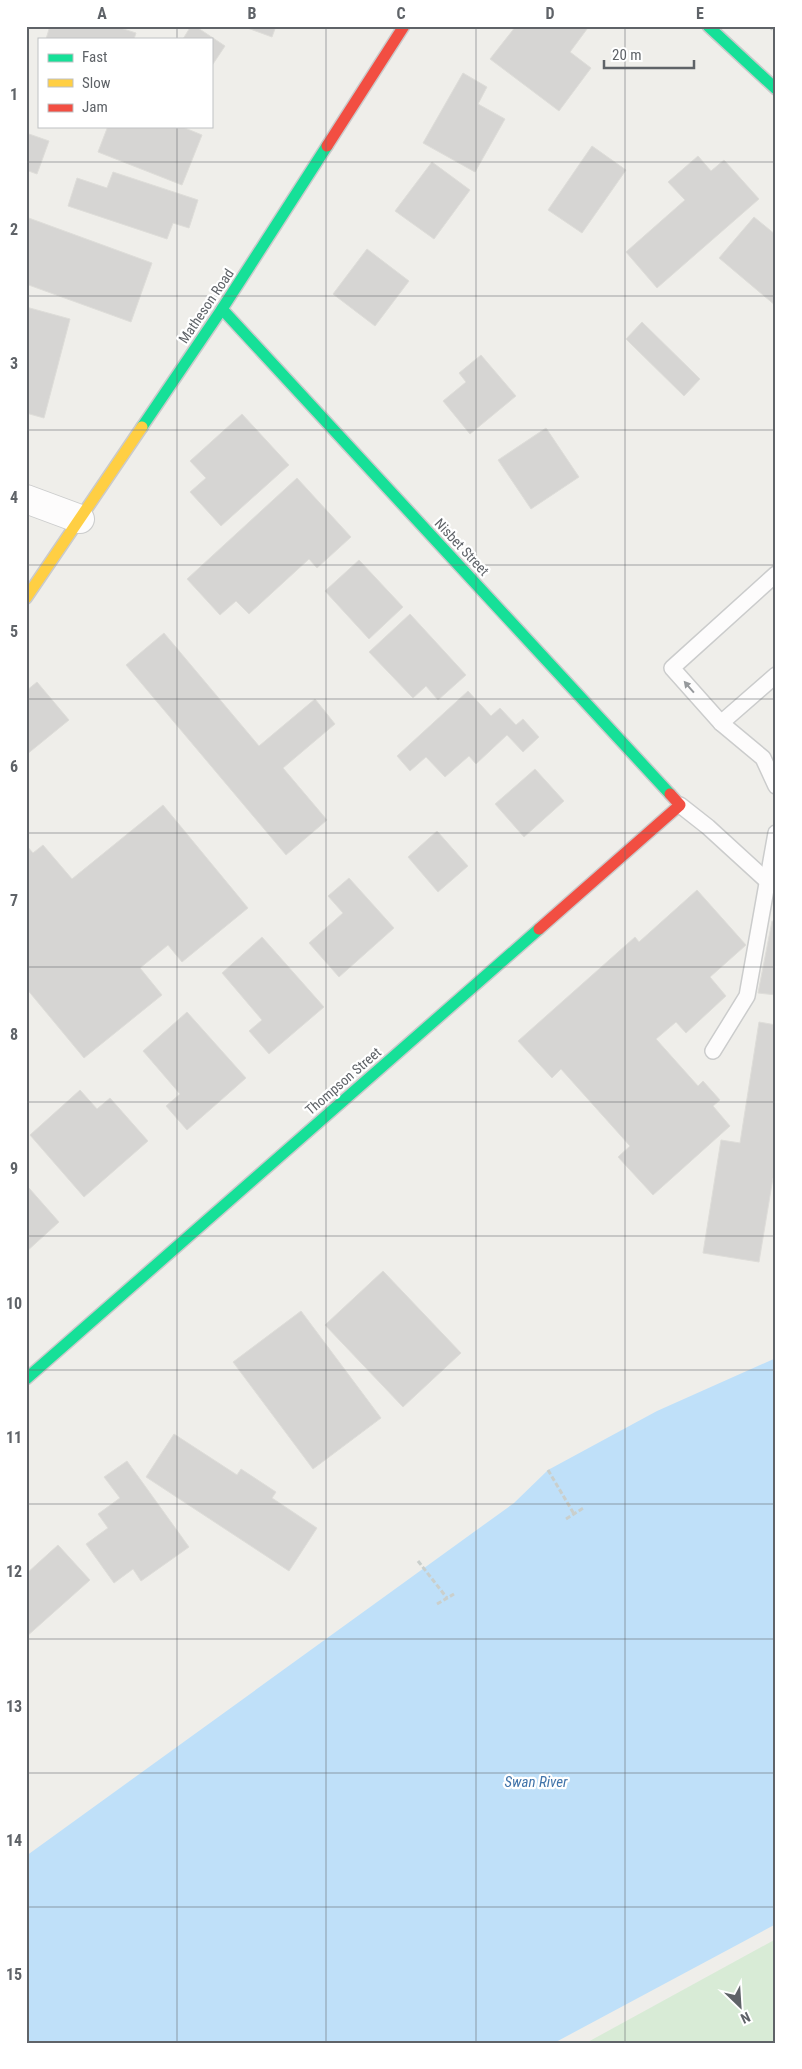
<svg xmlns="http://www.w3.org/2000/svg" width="802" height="2069" font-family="'Roboto Condensed',sans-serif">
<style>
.green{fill:#d8ebd6}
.water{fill:#bfe0f9}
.building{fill:#d6d5d3;stroke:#deddd9}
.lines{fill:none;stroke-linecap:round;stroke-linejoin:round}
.lane-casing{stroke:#cbcccc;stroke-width:18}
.street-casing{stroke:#cbcccc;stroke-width:30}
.fast-casing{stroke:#cacacb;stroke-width:14}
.slow-casing{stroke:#cacacb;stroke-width:14}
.jam-casing{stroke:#cacacb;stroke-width:14}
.path{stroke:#cacfcc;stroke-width:3;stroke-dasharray:5 2.5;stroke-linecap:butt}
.lane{stroke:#fdfcfc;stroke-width:15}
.street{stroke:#fdfcfc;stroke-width:28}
.fast{stroke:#16e098;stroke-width:11}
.slow{stroke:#ffcf43;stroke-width:11}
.jam{stroke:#f24e42;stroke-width:11}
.oneway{fill:#96999c}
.grid{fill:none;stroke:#5f6368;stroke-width:1;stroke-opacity:0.55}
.labels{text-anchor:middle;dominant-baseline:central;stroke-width:4.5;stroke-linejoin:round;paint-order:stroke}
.street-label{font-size:14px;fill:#5f6368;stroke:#fff}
.water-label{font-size:15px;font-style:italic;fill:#4174aa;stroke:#fff}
.neatline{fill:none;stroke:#5f6368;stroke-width:2}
.grid-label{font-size:16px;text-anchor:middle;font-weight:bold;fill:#5f6368}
</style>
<rect width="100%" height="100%" fill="#efeeea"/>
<path class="green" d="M776 1939V2043H586Z"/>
<path class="water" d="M776 1358V1924L554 2043H26V1856L514 1503 548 1470 657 1411Z"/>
<g class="building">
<path d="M50 26H114L136 33 134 39H46Z"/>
<path d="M191 26H195L225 46 211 67V39H183Z"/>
<path d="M242 26H276L272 37Z"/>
<path d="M516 26H583L587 29 570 52 591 68 559 111 490 59Z"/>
<path d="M463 73 487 87 478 104 505 119 475 172 423 143Z"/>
<path d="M108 126H180L202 135 182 185 98 152Z"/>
<path d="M26 133 49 141 37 174 26 170Z"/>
<path d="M592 146 626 170 582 233 548 210Z"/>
<path d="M698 156 711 171 724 160 759 199 657 288 626 252 685 200 668 182Z"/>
<path d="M432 162 470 190 434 239 395 211Z"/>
<path d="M113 172 198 200 189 228 173 223 167 239 68 206 77 178 107 188Z"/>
<path d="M26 217 152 263 131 322 26 284Z"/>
<path d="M754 217 776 235V306L719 258Z"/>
<path d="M367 249 409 281 375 326 333 294Z"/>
<path d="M26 307 70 319 44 418 26 413Z"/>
<path d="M642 322 700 379 684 396 626 339Z"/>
<path d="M481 355 516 396 470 434 443 401 466 382 459 373Z"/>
<path d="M242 414 289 465 221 526 190 492 206 478 190 461Z"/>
<path d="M546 428 579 477 531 509 498 460Z"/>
<path d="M297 478 351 537 317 568 309 559 249 614 236 601 220 615 187 579Z"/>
<path d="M359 560 403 607 369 639 325 591Z"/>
<path d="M410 614 466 675 438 700 426 686 413 698 369 652Z"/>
<path d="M164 633 259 746 315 699 335 724 283 768 327 820 286 855 126 665Z"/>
<path d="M37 682 69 720 26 755V691Z"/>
<path d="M468 691 491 716 500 708 516 725 523 719 539 737 523 752 507 735 476 764 469 756 445 777 426 757 410 771 397 756Z"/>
<path d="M535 769 564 801 524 837 495 804Z"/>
<path d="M163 805 248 908 182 962 168 945 140 968 162 995 84 1058 26 988V845L33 853 43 845 72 879Z"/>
<path d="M437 831 468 866 438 892 408 857Z"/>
<path d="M349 878 394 928 339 977 309 943 343 913 328 896Z"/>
<path d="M697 890 746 945 710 977 726 996 686 1033 676 1022 656 1039 698 1086 703 1081 720 1100 713 1106 730 1126 653 1195 618 1157 630 1146 561 1069 552 1078 518 1041 635 937 639 942Z"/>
<path d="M772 921 776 922V995L758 993Z"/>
<path d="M262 937 324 1007 269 1054 249 1031 262 1020 222 973Z"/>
<path d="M187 1012 246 1078 187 1130 166 1106 180 1094 143 1051Z"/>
<path d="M759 1022 776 1025V1179L773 1178 759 1262 703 1253 721 1140 740 1143Z"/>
<path d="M80 1090 97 1109 110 1098 148 1141 84 1197 30 1135Z"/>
<path d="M29 1188 59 1222 26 1252V1190Z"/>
<path d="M383 1271 461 1353 403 1407 325 1325Z"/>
<path d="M301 1311 381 1418 313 1469 233 1362Z"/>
<path d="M174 1434 237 1475 241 1469 276 1492 272 1498 317 1528 289 1571 146 1477Z"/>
<path d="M127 1461 189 1547 141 1581 133 1569 114 1583 86 1544 108 1528 98 1514 120 1498 104 1477Z"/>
<path d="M58 1545 90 1580 26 1637V1574Z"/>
</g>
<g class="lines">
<g class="lane-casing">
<g id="lane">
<path d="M776 574 672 668 721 723 763 758 776 786"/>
<path d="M721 723 776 675"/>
<path d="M680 805 708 827 766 880"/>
<path d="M713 1051 747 996 776 833"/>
</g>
</g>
<g class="street-casing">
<path id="street" d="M26 499 80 519"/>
</g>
<g class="fast-casing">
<g id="fast">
<path d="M708 26 776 89"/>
<path d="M222 309 670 794"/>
<path d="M142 427 222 309 327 146"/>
<path d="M26 1379 539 929"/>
</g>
</g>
<g class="slow-casing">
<path id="slow" d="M26 598 142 427"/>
</g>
<g class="jam-casing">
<g id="jam">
<path d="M327 146 404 26"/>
<path d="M539 929 680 805 670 794"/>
</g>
</g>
<g class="path">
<path d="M769 26 776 33"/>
<path d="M548 1470 574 1514"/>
<path d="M566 1519 585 1507"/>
<path d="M418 1561 447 1598"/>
<path d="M437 1604 454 1594"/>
</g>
<use href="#lane" class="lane"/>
<use href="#street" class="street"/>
<use href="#fast" class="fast"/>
<use href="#slow" class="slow"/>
<use href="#jam" class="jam"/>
</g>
<defs><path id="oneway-solid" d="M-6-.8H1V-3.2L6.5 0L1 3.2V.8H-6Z" transform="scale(1.25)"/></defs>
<use class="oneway" href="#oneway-solid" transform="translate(689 687) rotate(-131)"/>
<path class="grid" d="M177 26V39M326 26V2043M476 26V2043M625 26V2043M177 126V2043M26 162H776M26 296H776M26 430H776M26 565H776M26 699H776M26 833H776M26 967H776M26 1102H776M26 1236H776M26 1370H776M26 1504H776M26 1639H776M26 1773H776M26 1907H776"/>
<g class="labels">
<g class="street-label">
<text transform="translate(206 306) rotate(-56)">Matheson Road</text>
<text transform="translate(462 547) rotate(47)">Nisbet Street</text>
<text transform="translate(343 1081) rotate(-41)">Thompson Street</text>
</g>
<g class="water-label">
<text x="536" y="1782">Swan River</text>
</g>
</g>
<rect width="802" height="2069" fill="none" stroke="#ffffff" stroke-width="55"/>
<rect x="38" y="38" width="175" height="90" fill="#ffffff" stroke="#bfc1c3"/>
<rect x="48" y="54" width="25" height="8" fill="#16e098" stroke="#bfc1c3"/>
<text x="82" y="62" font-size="15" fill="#5f6368">Fast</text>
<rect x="48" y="79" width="25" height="8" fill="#ffcf43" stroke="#bfc1c3"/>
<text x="82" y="88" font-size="15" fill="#5f6368">Slow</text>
<rect x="48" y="104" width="25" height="8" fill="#f24e42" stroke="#bfc1c3"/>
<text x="82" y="112" font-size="15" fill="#5f6368">Jam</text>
<g transform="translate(740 2006) rotate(155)" stroke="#ffffff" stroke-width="4" paint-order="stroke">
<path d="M0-4L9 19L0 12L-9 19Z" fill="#5f6368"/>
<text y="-8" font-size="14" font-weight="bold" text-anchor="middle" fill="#5f6368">N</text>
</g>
<path d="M604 60v8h90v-8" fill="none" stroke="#5f6368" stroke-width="2.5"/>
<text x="612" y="60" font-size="15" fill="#5f6368" stroke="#ffffff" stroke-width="4" paint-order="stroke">20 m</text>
<rect x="28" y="28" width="746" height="2014" class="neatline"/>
<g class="grid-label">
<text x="102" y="19">A</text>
<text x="252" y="19">B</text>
<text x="401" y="19">C</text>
<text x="550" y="19">D</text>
<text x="700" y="19">E</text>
<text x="14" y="100">1</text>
<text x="14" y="235">2</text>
<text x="14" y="369">3</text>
<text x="14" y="503">4</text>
<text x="14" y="637">5</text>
<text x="14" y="772">6</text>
<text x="14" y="906">7</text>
<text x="14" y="1040">8</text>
<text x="14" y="1174">9</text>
<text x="14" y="1309">10</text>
<text x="14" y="1443">11</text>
<text x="14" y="1577">12</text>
<text x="14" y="1712">13</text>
<text x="14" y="1846">14</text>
<text x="14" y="1980">15</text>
</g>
</svg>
